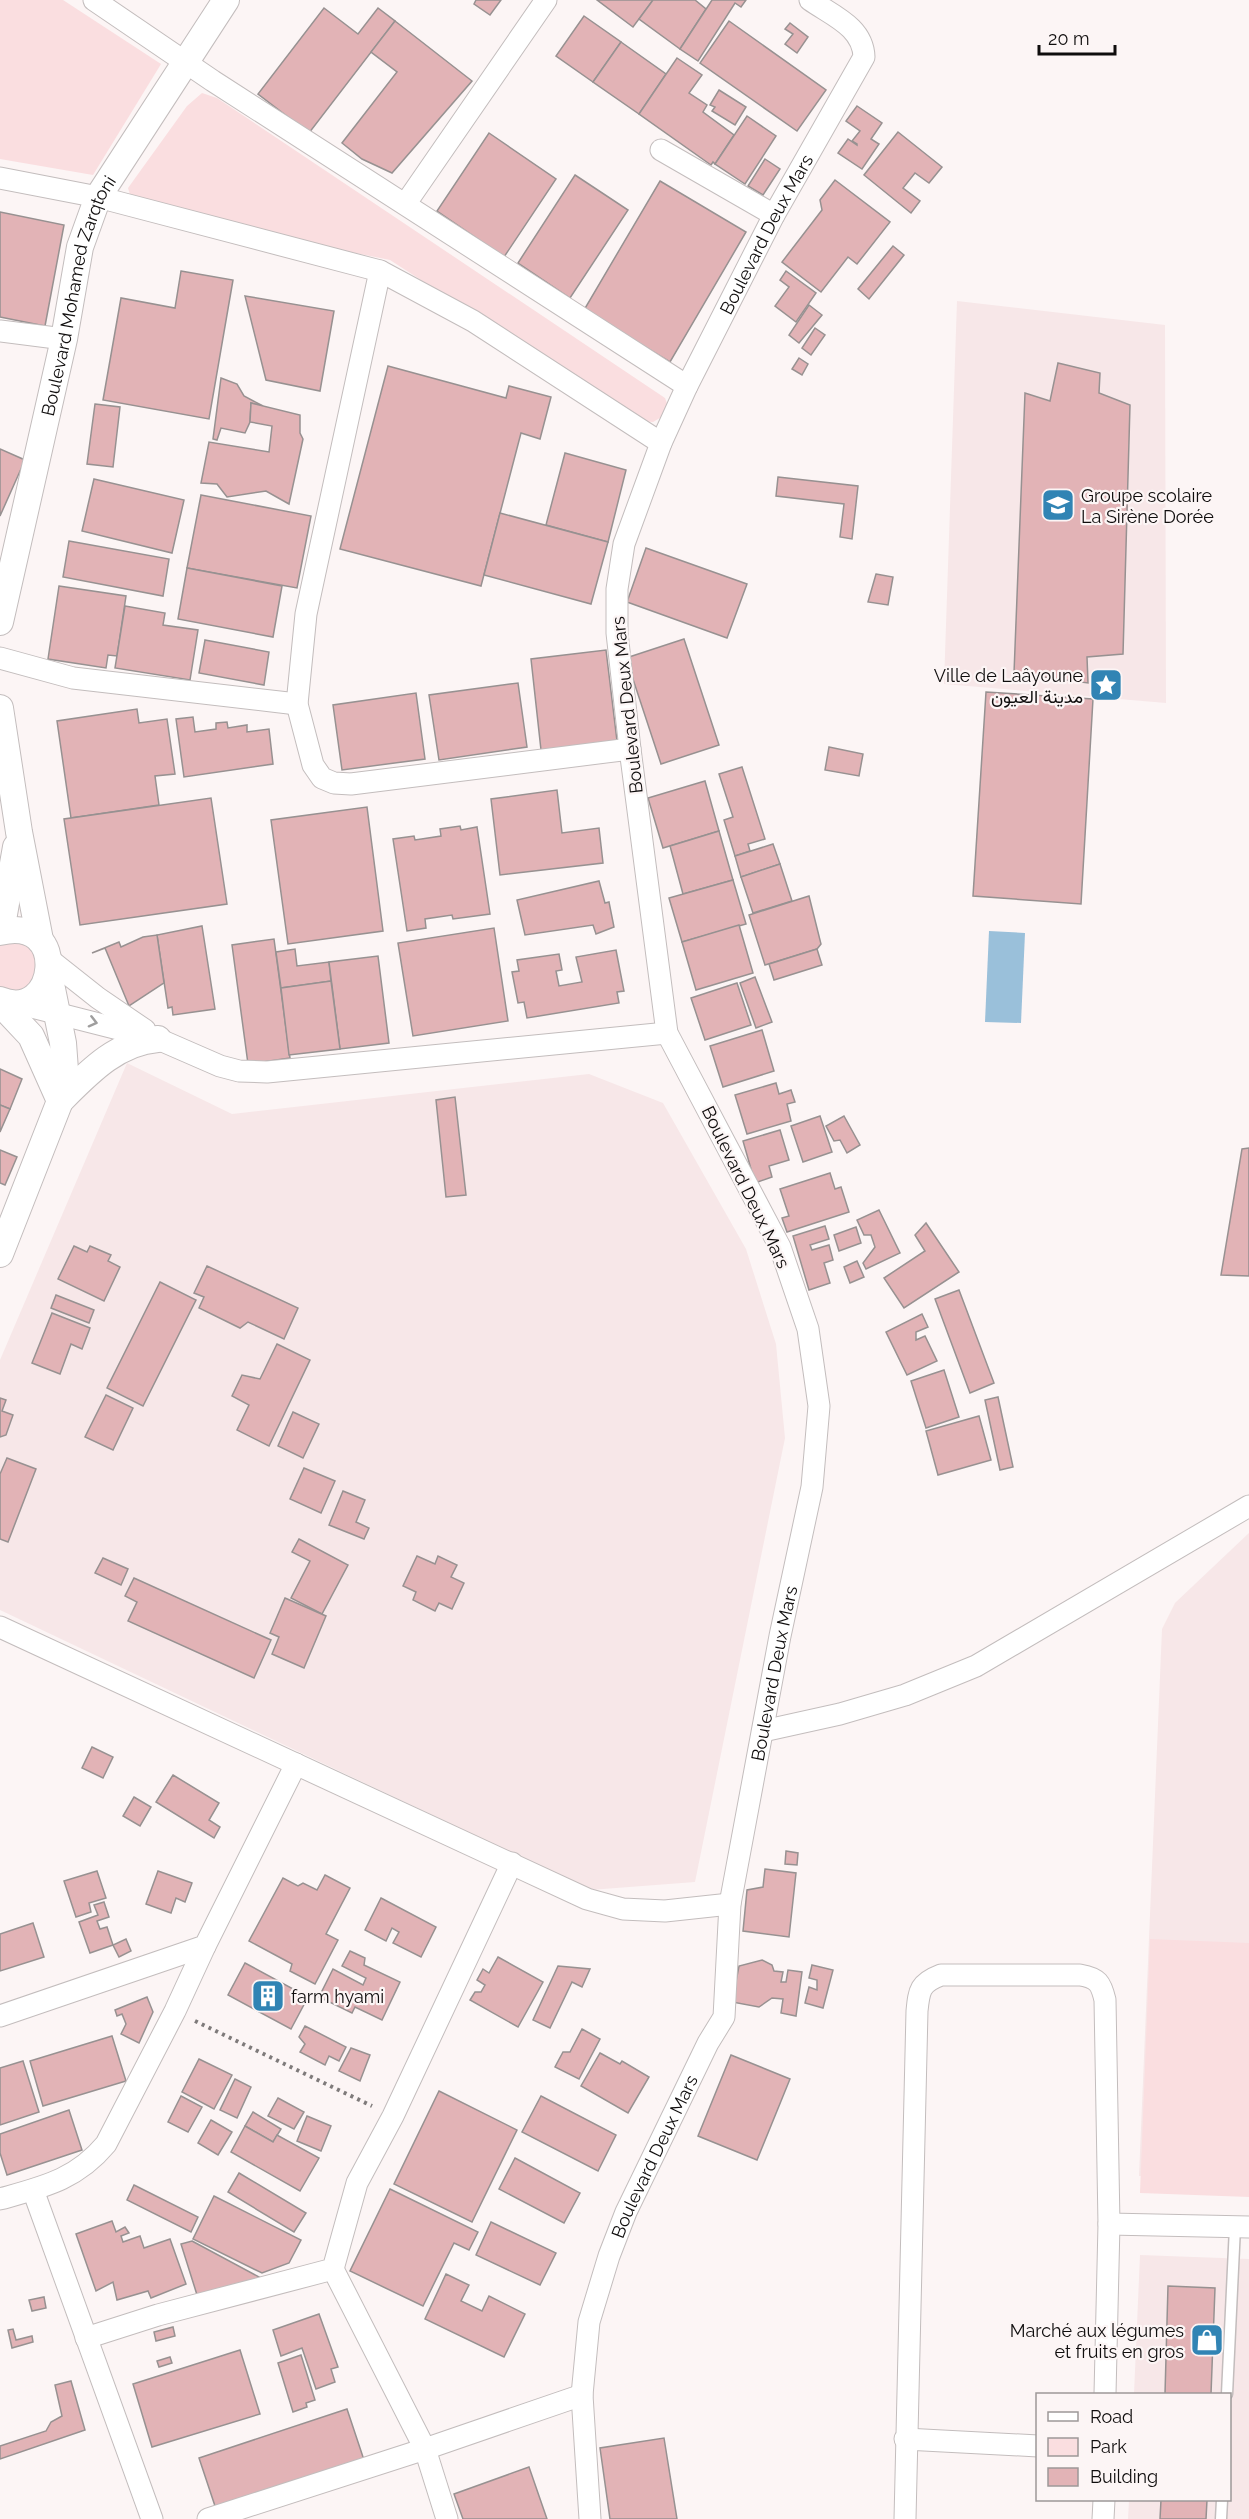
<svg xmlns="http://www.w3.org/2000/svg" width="1249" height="2519" font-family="Raleway,Vazirmatn,sans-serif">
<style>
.built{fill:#f7e7e8}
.green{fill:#fadee0}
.water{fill:#9ac0da}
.building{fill:#e2b3b6;stroke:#979191;stroke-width:1.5}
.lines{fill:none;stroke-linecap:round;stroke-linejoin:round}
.service-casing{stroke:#c3bdbd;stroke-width:13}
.minor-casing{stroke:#c3bdbd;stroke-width:23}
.tertiary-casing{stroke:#c3bdbd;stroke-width:28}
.path{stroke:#7e7a7a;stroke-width:4;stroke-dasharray:3 4.5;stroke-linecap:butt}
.service{stroke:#fff;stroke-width:10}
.minor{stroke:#fff;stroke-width:21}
.tertiary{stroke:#fff;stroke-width:26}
.oneway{stroke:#9f9e9e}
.labels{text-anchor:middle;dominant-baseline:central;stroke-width:4.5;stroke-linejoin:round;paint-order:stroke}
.street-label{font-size:18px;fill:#0f0d0d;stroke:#fcf5f5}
.poi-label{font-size:18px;fill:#0f0d0d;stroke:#fcf5f5;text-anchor:start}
</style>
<rect width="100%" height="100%" fill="#fcf5f5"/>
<g class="built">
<path d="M957 301 1165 325 1166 703 944 684Z"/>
<path d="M127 1063 232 1114 589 1074 663 1103 746 1249 776 1344 785 1438 695 1882 590 1890 0 1610V1360Z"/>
<path d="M1249 1533V2180L1139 2176 1162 1629 1175 1603Z"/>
<path d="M1140 2255 1249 2259V2519H1128L1129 2500H1230V2394H1134Z"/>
</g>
<g class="green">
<path d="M0 0H63L161 64 93 175 0 159Z"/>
<path d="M202 93 217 98 665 398 670 412 653 422 639 421 390 260 148 211 132 201 128 188 187 106Z"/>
<path d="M10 938 34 947 40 972 23 991 0 988V941Z"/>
<path d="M1150 1939 1249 1943V2197L1140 2193Z"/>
</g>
<path class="water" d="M989 931 1025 933 1021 1023 985 1022Z"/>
<g class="building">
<path d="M476 0H501L490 15 474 4Z"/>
<path d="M597 0H653L633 27Z"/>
<path d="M653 0H695L706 9 680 49 639 19Z"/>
<path d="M712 0H746L741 7 735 3 698 61 680 49Z"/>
<path d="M324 8 358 34 378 8 395 21 309 133 258 94Z"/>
<path d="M584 16 621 42 593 82 556 56Z"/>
<path d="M395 21 472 81 392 173 362 159 342 143 397 72 371 52Z"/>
<path d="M729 21 826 90 797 131 700 63Z"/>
<path d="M790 23 808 37 797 53 785 44 793 34 785 29Z"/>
<path d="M621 42 666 74 639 114 593 82Z"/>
<path d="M677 58 702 75 689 93 707 105 703 112 734 135 715 164 713 162 711 165 639 114Z"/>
<path d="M719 90 746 107 735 125 712 111 715 107 710 105Z"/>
<path d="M857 106 882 123 871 139 879 144 862 169 838 153 848 139 857 145V144L852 141 860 131 846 121Z"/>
<path d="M747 116 776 136 745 184 715 164Z"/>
<path d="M898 132 942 167 929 183 915 173 903 188 920 201 911 213 864 175Z"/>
<path d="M489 133 556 179 504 257 437 211Z"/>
<path d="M765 159 780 169 763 195 748 186Z"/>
<path d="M575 175 628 210 570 298 518 263Z"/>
<path d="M835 180 890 222 857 264 848 257 821 292 782 262 822 210 820 200Z"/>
<path d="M660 181 746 232 670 362 584 310Z"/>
<path d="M0 212 64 225 45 326 0 317Z"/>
<path d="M893 246 904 255 869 299 858 289Z"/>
<path d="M181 271 233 280 209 419 103 400 121 298 175 308Z"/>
<path d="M786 271 816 293 796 322 775 306 789 287 780 280Z"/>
<path d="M245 296 334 311 320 391 266 380Z"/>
<path d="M809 305 822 315 799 343 789 335Z"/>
<path d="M815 328 825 335 811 355 802 348Z"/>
<path d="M799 358 808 364 802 375 792 369Z"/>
<path d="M1058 363 1100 373 1099 393 1130 405 1123 654 1087 657 1088 683 1014 673 1025 393 1050 401Z"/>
<path d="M388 366 506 398 509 386 551 397 540 439 521 433 481 586 340 549Z"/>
<path d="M221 378 237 384 244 396 263 406 251 403 250 422 245 433 221 428 217 440 213 439Z"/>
<path d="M251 403 300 415V433L303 439 289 504 266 491 227 497 217 484 201 483 209 442 269 452 272 426 250 422Z"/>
<path d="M95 404 120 407 113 467 87 464Z"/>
<path d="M0 449 25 460 0 516Z"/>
<path d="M565 453 626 470 608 542 546 525Z"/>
<path d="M778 477 858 486 852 539 840 537 844 504 776 496Z"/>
<path d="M94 479 184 500 172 553 82 531Z"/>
<path d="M201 495 311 516 297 588 187 568Z"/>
<path d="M500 513 608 542 591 604 484 575Z"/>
<path d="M69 541 169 559 163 596 63 577Z"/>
<path d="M646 548 747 584 727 638 627 602Z"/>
<path d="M187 568 282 586 273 637 178 619Z"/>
<path d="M876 574 893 577 888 605 868 602Z"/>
<path d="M59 586 126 596 117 656 108 655 106 668 48 659Z"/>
<path d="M125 606 165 613 163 625 198 630 190 680 115 668Z"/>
<path d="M684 639 719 745 661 764 626 658Z"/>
<path d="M205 640 269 652 264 685 199 673Z"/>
<path d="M606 650 617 741 541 750 531 659Z"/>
<path d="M518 683 527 747 439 760 429 695Z"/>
<path d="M986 692 1093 699 1081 904 973 896Z"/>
<path d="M416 693 425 759 342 770 333 705Z"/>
<path d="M137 709 139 723 167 719 175 774 155 776 159 805 71 818 57 721Z"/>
<path d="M193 717 195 732 216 729V723L227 722 228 728 247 725V732L269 729 273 764 184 777 176 719Z"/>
<path d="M829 747 863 754 859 776 825 770Z"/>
<path d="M742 767 765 839 748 844 750 851 735 856 724 820 733 817 719 774Z"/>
<path d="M705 781 719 831 663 848 648 798Z"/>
<path d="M557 790 562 833 599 828 603 863 500 875 491 799Z"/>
<path d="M211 798 227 904 80 925 64 819Z"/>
<path d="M367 807 383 931 288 944 271 820Z"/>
<path d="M460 826 461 830 477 827 490 914 453 919 452 915 425 919 426 928 407 931 393 839 414 836 415 840 441 836 440 829Z"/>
<path d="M719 831 733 880 683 894 670 846Z"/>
<path d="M773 844 780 864 741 877 735 856Z"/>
<path d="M780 864 792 901 753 913 741 877Z"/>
<path d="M733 880 746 924 682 942 669 898Z"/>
<path d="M599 881 605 903 609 902 614 927 596 934 593 925 525 935 517 900Z"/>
<path d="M809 896 821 944 817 949 765 965 749 915Z"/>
<path d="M739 925 753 973 696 990 682 942Z"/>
<path d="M202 926 215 1009 173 1015 172 1007 168 1008 157 935Z"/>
<path d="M494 928 508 1021 413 1036 398 943Z"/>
<path d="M157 935 164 983 129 1006 105 948 92 953 119 942 121 947 143 937Z"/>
<path d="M274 939 290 1058 248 1064 232 945Z"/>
<path d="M295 949 297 966 329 962 331 981 281 988 276 952Z"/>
<path d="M817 949 822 965 774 980 769 964Z"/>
<path d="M616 950 624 991 617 992 619 1003 527 1018 524 1002 518 1003 512 972 519 971 517 960 559 954 562 970 556 971 559 986 582 982 576 957Z"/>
<path d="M378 956 389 1043 340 1049 329 962Z"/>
<path d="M755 977 772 1022 756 1028 740 983Z"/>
<path d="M331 981 340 1049 289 1055 281 988Z"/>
<path d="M737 983 751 1025 705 1040 691 998Z"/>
<path d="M762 1030 774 1071 723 1087 710 1046Z"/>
<path d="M0 1069 22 1079 10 1109 0 1105Z"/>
<path d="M776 1083 779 1094 791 1090 795 1102 787 1104 791 1121 747 1134 735 1095Z"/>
<path d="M455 1097 466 1195 446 1197 436 1100Z"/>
<path d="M0 1105 10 1109 0 1132Z"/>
<path d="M820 1116 832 1152 803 1162 791 1126Z"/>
<path d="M844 1116 860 1145 847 1153 840 1140 834 1141 826 1126Z"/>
<path d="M780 1130 789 1160 769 1166 772 1177 755 1183 743 1141Z"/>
<path d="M1249 1148V1276L1221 1275 1242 1149Z"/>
<path d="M0 1150 17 1157 5 1185 0 1183Z"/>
<path d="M830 1173 835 1189 841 1187 849 1212 787 1232 782 1218 789 1216 780 1189Z"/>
<path d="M879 1210 900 1253 866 1269 863 1263 875 1247 871 1235H864L857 1220Z"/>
<path d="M926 1223 959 1272 904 1308 884 1278 925 1251 915 1235Z"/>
<path d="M825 1226 829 1239 810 1245 812 1250 829 1245 833 1260 824 1263 830 1283 809 1290 793 1236Z"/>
<path d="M856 1227 861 1243 839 1251 834 1235Z"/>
<path d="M74 1246 87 1252 90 1246 111 1255 108 1261 120 1267 104 1301 58 1279Z"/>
<path d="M857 1261 864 1277 850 1283 844 1267Z"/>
<path d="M207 1266 298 1308 284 1339 248 1322 240 1328 199 1308 204 1297 194 1293Z"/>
<path d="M160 1282 196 1300 143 1406 107 1388Z"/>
<path d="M959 1290 994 1383 970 1393 935 1299Z"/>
<path d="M56 1295 94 1310 89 1323 51 1308Z"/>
<path d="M52 1313 90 1328 82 1349 71 1344 60 1374 32 1363Z"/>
<path d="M922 1314 928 1327 916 1332V1340L925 1336 937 1361 907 1375 886 1332Z"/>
<path d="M277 1344 310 1360 269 1446 237 1430 249 1405 232 1396 242 1375 260 1379Z"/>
<path d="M944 1370 959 1417 926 1428 911 1381Z"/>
<path d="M106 1395 133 1408 113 1450 85 1437Z"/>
<path d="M998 1397 1013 1467 1000 1470 985 1400Z"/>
<path d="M0 1398 6 1400 2 1411 13 1415 6 1435 0 1437Z"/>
<path d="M293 1412 319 1424 303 1458 278 1446Z"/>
<path d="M979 1416 991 1460 938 1475 926 1431Z"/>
<path d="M7 1458 36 1469 8 1542 0 1539V1474Z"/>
<path d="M304 1468 335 1481 321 1513 290 1499Z"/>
<path d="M343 1491 365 1500 356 1522 369 1528 364 1539 329 1525Z"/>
<path d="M299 1539 348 1565 322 1614 291 1598 310 1561 292 1552Z"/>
<path d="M417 1556 435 1564 438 1556 457 1565 451 1577 464 1583 452 1609 439 1603 435 1611 413 1600 416 1592 403 1586Z"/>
<path d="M103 1558 128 1569 121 1585 95 1573Z"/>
<path d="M134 1578 271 1640 254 1678 128 1621 137 1602 125 1596Z"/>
<path d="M285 1598 326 1616 304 1668 272 1654 279 1637 270 1633Z"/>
<path d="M92 1747 113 1757 103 1778 82 1768Z"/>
<path d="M173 1775 219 1803 209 1820 220 1827 214 1838 156 1802Z"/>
<path d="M134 1797 151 1807 140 1826 123 1816Z"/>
<path d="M786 1851 798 1853 797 1865 785 1864Z"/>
<path d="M765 1869 796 1873 789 1937 743 1931 747 1890 763 1887Z"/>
<path d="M97 1871 106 1898 89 1903 91 1912 76 1917 64 1881Z"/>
<path d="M158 1871 192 1883 185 1902 176 1898 171 1913 146 1904Z"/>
<path d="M325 1875 350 1888 326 1934 338 1940 315 1984 290 1971 292 1964 249 1941 283 1878 298 1886 303 1883 317 1890Z"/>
<path d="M381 1898 436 1927 421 1957 393 1943 399 1932 392 1928 386 1941 365 1930Z"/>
<path d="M104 1902 109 1917 97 1921 100 1929 107 1927 113 1945 90 1953 79 1922 98 1915 94 1905Z"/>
<path d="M33 1923 44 1957 0 1971V1934Z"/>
<path d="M126 1939 131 1951 119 1957 113 1945Z"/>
<path d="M350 1951 365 1958 364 1965 400 1982 382 2020 355 2007 352 2013 319 1997 333 1969 363 1985 366 1978 342 1966Z"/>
<path d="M498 1957 543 1982 518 2027 470 2000 475 1992H481L485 1985 477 1980 483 1969 489 1973Z"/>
<path d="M762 1960 772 1965 774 1971 783 1972 781 1982H786L788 1970 802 1972 796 2016 781 2013 783 1999 772 1998 759 2007 732 2002 739 1966Z"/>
<path d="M245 1963 308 1997 291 2029 228 1995Z"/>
<path d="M812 1965 833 1970 823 2008 805 2003 809 1987 817 1990V1980L809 1978Z"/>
<path d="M558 1966 590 1969 582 1987 572 1982 550 2028 533 2020Z"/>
<path d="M147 1997 153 2012 139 2043 121 2034 126 2024 122 2014 117 2016 115 2010Z"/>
<path d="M305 2026 346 2047 339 2061 329 2056 325 2065 300 2052 305 2044 299 2037Z"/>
<path d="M582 2029 600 2039 579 2079 555 2067 563 2052H570Z"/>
<path d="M112 2036 126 2081 43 2106 30 2061Z"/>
<path d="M351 2048 370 2055 360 2081 339 2071Z"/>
<path d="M600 2053 620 2064 622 2061 649 2077 628 2113 581 2086Z"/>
<path d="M731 2055 790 2079 757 2160 698 2136Z"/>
<path d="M199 2059 232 2075 214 2109 182 2092Z"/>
<path d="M23 2061 39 2112 0 2125V2068Z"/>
<path d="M235 2079 251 2087 237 2118 220 2110Z"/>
<path d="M439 2091 517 2130 472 2222 394 2184Z"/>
<path d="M181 2096 202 2107 188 2132 168 2122Z"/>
<path d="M541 2096 616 2135 598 2171 522 2132Z"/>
<path d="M278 2098 304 2112 294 2129 268 2116Z"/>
<path d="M69 2110 82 2150 7 2175 0 2153V2134Z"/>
<path d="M253 2112 281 2129 273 2142 245 2126Z"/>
<path d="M307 2116 331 2126 321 2151 297 2141Z"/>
<path d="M211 2120 232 2132 218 2155 198 2143Z"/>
<path d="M245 2126 273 2142 277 2135 319 2158 300 2191 231 2152Z"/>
<path d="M515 2158 580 2193 564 2223 499 2189Z"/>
<path d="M239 2173 306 2213 294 2232 228 2192Z"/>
<path d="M134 2185 198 2217 191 2232 127 2200Z"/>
<path d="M390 2189 478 2232 469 2250 454 2243 423 2306 350 2271Z"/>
<path d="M214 2196 301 2240 289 2263 262 2273 193 2239Z"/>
<path d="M112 2221 116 2232 125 2227 129 2233 121 2236 123 2242 140 2236 144 2248 170 2239 186 2284 151 2298 148 2291 117 2300 113 2282 96 2291 76 2234Z"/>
<path d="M491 2222 556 2253 540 2285 476 2255Z"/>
<path d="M192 2241 261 2278 198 2298 181 2244Z"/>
<path d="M446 2274 469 2285 461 2301 482 2311 489 2296 525 2314 504 2357 425 2319Z"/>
<path d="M1168 2286 1215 2288 1211 2394H1165Z"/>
<path d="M44 2297 46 2308 32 2311 29 2300Z"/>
<path d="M319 2314 338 2367 331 2369 335 2382 316 2389 302 2348 281 2356 273 2330Z"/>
<path d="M173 2327 175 2336 156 2341 154 2332Z"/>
<path d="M13 2329 16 2340 32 2336 33 2342 12 2348 8 2330Z"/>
<path d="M240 2350 260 2414 152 2447 133 2384Z"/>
<path d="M301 2355 315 2400 306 2403 307 2407 293 2412 278 2363Z"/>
<path d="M170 2357 172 2363 159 2367 157 2361Z"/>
<path d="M71 2381 85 2430 0 2459V2446L46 2431 51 2422 62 2416 55 2385Z"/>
<path d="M347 2409 365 2463 217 2512 199 2458Z"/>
<path d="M664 2438 677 2519H610L600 2448Z"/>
<path d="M529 2467 547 2519H463L454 2494Z"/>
<path d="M1161 2500H1207L1206 2519H1160Z"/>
</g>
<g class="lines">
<g class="service-casing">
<g id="service">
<path d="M1227 2394 1235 2227"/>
<path d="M1221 2519 1222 2500"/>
</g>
</g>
<g class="minor-casing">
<g id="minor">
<path d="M94 0 213 81 687 386"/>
<path d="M661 150 774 215"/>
<path d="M0 178 98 197 380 271 473 321 661 443"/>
<path d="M406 203 546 0"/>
<path d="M380 271 306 614 297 704 313 765 322 778 334 783 351 784 630 749"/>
<path d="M0 331 64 339"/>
<path d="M0 658 73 678 297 704"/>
<path d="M50 960 98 998 145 1030"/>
<path d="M16 1003 158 1039 220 1066 239 1071 267 1072 667 1033"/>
<path d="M0 1627 587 1899 623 1909 665 1911 730 1904"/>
<path d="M763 1731 840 1714 905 1695 976 1666 1249 1506"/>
<path d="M0 2016 205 1946 296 1764"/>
<path d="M33 2190 152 2519"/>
<path d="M0 2199C43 2187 76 2180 106 2144L175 2011 205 1946"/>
<path d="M1109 2224 1249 2227"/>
<path d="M333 2269 425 2449 447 2519"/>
<path d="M86 2338 158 2315 333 2269 357 2183 393 2116 512 1863"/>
<path d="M905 2439 1038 2446"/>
<path d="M208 2519 425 2449 582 2395"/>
<path id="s1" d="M590 2519 582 2395 589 2322 609 2256 626 2212 708 2043 724 2017 730 1904 780 1636 812 1487 819 1406 808 1329 780 1247 667 1033 630 749 617 633V589L624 544 661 443 687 386 774 215 864 57C863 27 833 16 810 0"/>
<path d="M905 2519 917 2011C919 1990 920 1983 941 1975H1080C1098 1978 1101 1983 1105 2000L1109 2224 1105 2394"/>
<path d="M1103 2519 1104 2500"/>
</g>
</g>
<g class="tertiary-casing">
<g id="tertiary">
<path id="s2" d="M0 622 64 339 80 247 98 197 226 0"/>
<path d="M0 708 19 832 40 940"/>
<path d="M1 931 16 847"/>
<path d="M0 932C71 914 58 1024 0 1000"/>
<path d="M0 1003 31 1036 60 1101"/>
<path d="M60 1101C88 1073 117 1042 158 1039"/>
<path d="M0 1254 60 1101 65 1070 63 1043 49 974"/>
</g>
</g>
<path class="path" d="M195 2021 372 2106"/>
<use href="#service" class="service"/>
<use href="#minor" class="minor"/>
<use href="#tertiary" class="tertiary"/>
</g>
<defs><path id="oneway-chevron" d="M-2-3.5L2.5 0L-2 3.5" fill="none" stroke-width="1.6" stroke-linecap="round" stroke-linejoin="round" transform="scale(1.5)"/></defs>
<use class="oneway" href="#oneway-chevron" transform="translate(93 1022) rotate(14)"/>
<defs>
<g id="school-square" transform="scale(1.725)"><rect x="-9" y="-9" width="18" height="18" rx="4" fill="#3184b4" stroke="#fcf5f5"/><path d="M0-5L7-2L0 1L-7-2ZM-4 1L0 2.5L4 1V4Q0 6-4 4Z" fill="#fff"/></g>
<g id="sight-square" transform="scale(1.725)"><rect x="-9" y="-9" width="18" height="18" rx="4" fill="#3184b4" stroke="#fcf5f5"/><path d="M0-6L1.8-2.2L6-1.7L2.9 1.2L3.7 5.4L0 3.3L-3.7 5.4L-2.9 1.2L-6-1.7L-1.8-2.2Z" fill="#fff"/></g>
<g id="building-square" transform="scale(1.725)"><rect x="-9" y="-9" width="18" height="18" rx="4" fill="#3184b4" stroke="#fcf5f5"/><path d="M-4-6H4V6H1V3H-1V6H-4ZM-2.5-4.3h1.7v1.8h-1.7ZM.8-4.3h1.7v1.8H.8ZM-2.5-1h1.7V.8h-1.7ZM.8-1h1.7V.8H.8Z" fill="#fff"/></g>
<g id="shop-square" transform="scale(1.725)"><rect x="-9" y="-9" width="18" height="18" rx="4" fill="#3184b4" stroke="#fcf5f5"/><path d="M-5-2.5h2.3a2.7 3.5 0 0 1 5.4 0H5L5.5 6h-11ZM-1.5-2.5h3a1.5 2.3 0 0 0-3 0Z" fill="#fff"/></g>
</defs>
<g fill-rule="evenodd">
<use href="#school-square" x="1058" y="505"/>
<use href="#sight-square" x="1106" y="685"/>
<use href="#building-square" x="268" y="1996"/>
<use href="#shop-square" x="1207" y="2340"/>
</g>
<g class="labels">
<g class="street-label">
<text stroke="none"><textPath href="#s1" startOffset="2392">Boulevard Deux Mars</textPath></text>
<text stroke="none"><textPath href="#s2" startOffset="336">Boulevard Mohamed Zarqtoni</textPath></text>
<text transform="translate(627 705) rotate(-96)">Boulevard Deux Mars</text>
<text transform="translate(746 1187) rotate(64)">Boulevard Deux Mars</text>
<text stroke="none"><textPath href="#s1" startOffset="880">Boulevard Deux Mars</textPath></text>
<text stroke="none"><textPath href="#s1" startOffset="376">Boulevard Deux Mars</textPath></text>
</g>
<g class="poi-label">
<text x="1081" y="495">Groupe scolaire<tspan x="1081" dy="21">La Sirène Dorée</tspan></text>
<text x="1083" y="675" text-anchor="end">Ville de Laâyoune<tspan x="1083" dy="21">مدينة العيون</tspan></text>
<text x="291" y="1996">farm hyami</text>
<text x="1184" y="2330" text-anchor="end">Marché aux légumes<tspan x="1184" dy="21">et fruits en gros</tspan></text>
</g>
</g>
<rect x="1036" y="2393" width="195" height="108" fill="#fcf5f5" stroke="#9d9898" stroke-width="1.5"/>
<rect x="1048" y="2412" width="30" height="9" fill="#ffffff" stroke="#9d9898" stroke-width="1.5"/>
<text x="1090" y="2423" font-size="18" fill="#0f0d0d">Road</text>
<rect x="1048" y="2438" width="30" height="18" fill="#fadee0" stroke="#9d9898" stroke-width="1.5"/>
<text x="1090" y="2453" font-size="18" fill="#0f0d0d">Park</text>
<rect x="1048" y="2468" width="30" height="18" fill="#e2b3b6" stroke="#9d9898" stroke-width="1.5"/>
<text x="1090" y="2483" font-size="18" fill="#0f0d0d">Building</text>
<path d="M1039 45v9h76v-9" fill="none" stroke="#0f0d0d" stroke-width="3"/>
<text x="1048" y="45" font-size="18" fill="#0f0d0d" stroke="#fcf5f5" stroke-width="4.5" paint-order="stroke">20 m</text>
</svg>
